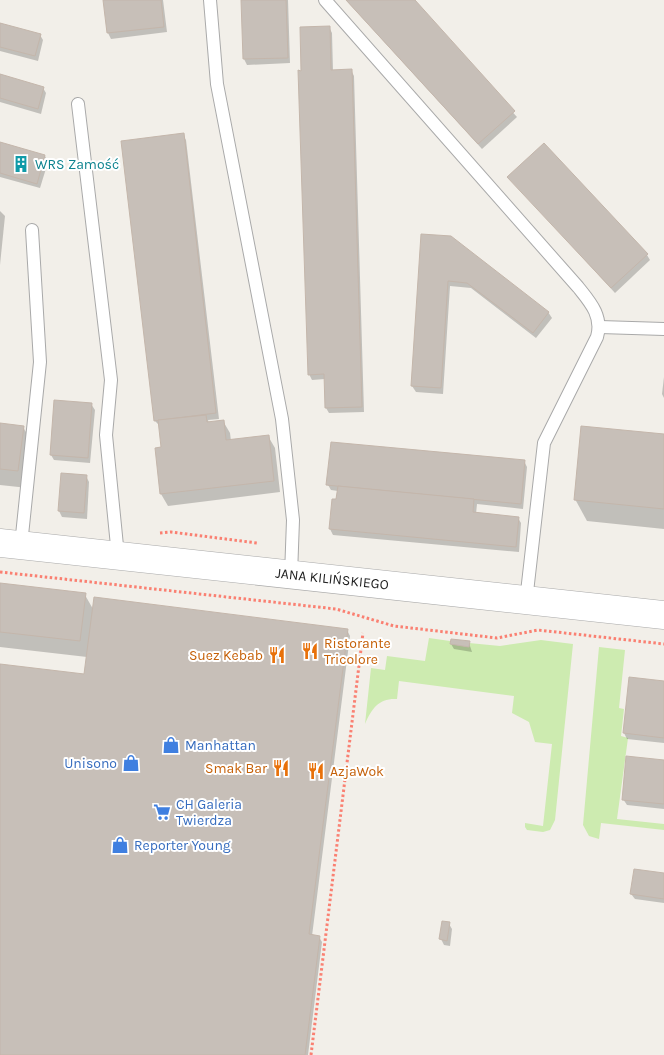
<svg xmlns="http://www.w3.org/2000/svg" width="664" height="1055" font-family="Karla,sans-serif">
<style>
.grass{fill:#cdebb0}
.shadow{fill:#0003}
.building{fill:#c7bfb8;stroke:#c4b6ab}
.lines{fill:none;stroke-linecap:round;stroke-linejoin:round}
.service-casing{stroke:#a9a9a9;stroke-width:14}
.tertiary-casing{stroke:#a9a9a9;stroke-width:29}
.path{stroke:#fa8072;stroke-width:3;stroke-dasharray:2.5 2.5;stroke-linecap:butt}
.service{stroke:#fff;stroke-width:12}
.tertiary{stroke:#fff;stroke-width:28}
.labels{text-anchor:middle;dominant-baseline:central;stroke-width:4;stroke-linejoin:round;paint-order:stroke}
.culture-label{font-size:14px;fill:#0d838f;stroke:#fff;text-anchor:start}
.street-label{font-size:14px;fill:#222;stroke:#fff}
.food-label{font-size:14px;fill:#c56008;stroke:#fff;text-anchor:start}
.shop-label{font-size:14px;fill:#366cbe;stroke:#fff;text-anchor:start}
</style>
<rect width="100%" height="100%" fill="#f2efe9"/>
<g class="grass">
<path d="M429 638 450 641V644L469 647V643L500 646 541 640 573 644 555 820 550 830 543 832 527 830 525 827V823L543 826 552 744 535 742 529 722 512 713 514 696 399 681 397 699C379 698 372 708 365 724L371 668 385 670 387 656 425 661Z"/>
<path d="M599 647 625 650 619 708 624 709 621 736 628 738 617 819 664 824V830L601 823 599 839 589 836 583 825Z"/>
</g>
<g class="shadow">
<path d="M104 0H163L167 32 111 39 108 33Z"/>
<path d="M242 0H288L290 63 247 65 244 59Z"/>
<path d="M346 0H413L517 117 482 149Z"/>
<path d="M0 24 40 35 43 40 38 61 0 51Z"/>
<path d="M329 27 332 33 333 71 351 70 354 76 364 412 329 413 326 408 325 379 312 380 309 374 303 72Z"/>
<path d="M0 76 43 88 46 93 41 114 0 102Z"/>
<path d="M183 135 186 140 219 419 208 420 209 423 223 421 230 433 231 441 268 436 275 448 280 492 168 506 161 494 156 449 162 448 160 426 155 421Z"/>
<path d="M0 143 45 156 48 162 40 188 0 177Z"/>
<path d="M509 177 647 255 650 260 615 293Z"/>
<path d="M0 211 5 216 0 265Z"/>
<path d="M422 236 548 312 552 318 536 338 471 288 450 286 443 394 416 392 412 386Z"/>
<path d="M664 377V398L662 394Z"/>
<path d="M91 404 95 410 90 463 54 460 51 455Z"/>
<path d="M0 424 23 427 33 444 28 488 0 485Z"/>
<path d="M664 435V529L587 521 575 499Z"/>
<path d="M524 461 527 467 523 509 477 504 476 514 518 518 521 523 519 552 333 535 330 529 338 491 331 490 328 485Z"/>
<path d="M62 474 86 476 89 482 87 519 62 517 59 511Z"/>
<path d="M0 585 85 595 93 609 347 630 350 636 312 936 319 937 322 942 308 1055H0V665L85 676 87 657 0 647Z"/>
<path d="M469 643 472 652 454 649 451 644Z"/>
<path d="M664 682V743L627 739 624 733Z"/>
<path d="M664 762V809L627 805 623 799Z"/>
<path d="M664 875V903L635 899 631 894Z"/>
<path d="M449 924 452 929 450 946 444 945 441 939Z"/>
</g>
<g class="building">
<path d="M103 0H161L164 27 107 33Z"/>
<path d="M241 0H286L288 58 243 59Z"/>
<path d="M346 0H415L515 111 478 144Z"/>
<path d="M0 23 41 34 35 56 0 47Z"/>
<path d="M330 26 331 70 352 69 362 407 325 408 324 374 308 375 298 70 301 71 300 27Z"/>
<path d="M0 74 44 87 38 109 0 98Z"/>
<path d="M184 133 216 413 154 421 121 141Z"/>
<path d="M0 142 45 155 37 184 0 173Z"/>
<path d="M544 143 648 254 611 288 507 177Z"/>
<path d="M421 234 451 236 549 312 533 333 467 283 448 281 441 388 411 386Z"/>
<path d="M54 400 92 403 88 458 50 455Z"/>
<path d="M206 415 207 422 224 420 226 440 269 435 274 481 160 494 155 448 161 447 158 420Z"/>
<path d="M0 423 24 426 18 471 0 469Z"/>
<path d="M581 426 664 434V509L574 500Z"/>
<path d="M331 442 525 460 521 504 326 485Z"/>
<path d="M61 473 87 475 84 513 58 511Z"/>
<path d="M338 486 474 499 473 512 519 517 516 547 329 529 332 499H336Z"/>
<path d="M0 583 86 593 80 641 0 632Z"/>
<path d="M94 597 348 629 309 934 320 936 305 1055H0V664L84 674Z"/>
<path d="M451 639 470 641 469 647 450 644Z"/>
<path d="M629 677 664 681V738L623 733Z"/>
<path d="M626 756 664 760V804L622 800Z"/>
<path d="M634 869 664 873V899L630 894Z"/>
<path d="M442 921 450 922 447 941 439 939Z"/>
</g>
<g class="lines">
<g class="service-casing">
<g id="service">
<path d="M210 0 217 84 282 419 293 520 291 575"/>
<path d="M325 0 578 287C590 302 603 316 597 337L544 443 526 601"/>
<path d="M78 104 111 380 106 435 118 556"/>
<path d="M600 327 664 329"/>
<path d="M21 545 40 362 32 230"/>
</g>
</g>
<g class="tertiary-casing">
<path id="tertiary" d="M0 543 664 615"/>
</g>
<g class="path">
<path d="M160 533 171 532 257 543"/>
<path d="M0 572 336 609 394 626 497 638 538 630 664 644"/>
<path d="M311 1055 363 633"/>
</g>
<use href="#service" class="service"/>
<use href="#tertiary" class="tertiary"/>
</g>
<defs>
<g id="building-bare" transform="scale(1.35)"><path d="M-4-6H4V6H1V3H-1V6H-4ZM-2.5-4.3h1.7v1.8h-1.7ZM.8-4.3h1.7v1.8H.8ZM-2.5-1h1.7V.8h-1.7ZM.8-1h1.7V.8H.8Z" fill="#0f9aa8" stroke="#fff" stroke-width="2.5" paint-order="stroke"/></g>
<g id="restaurant-bare" transform="scale(1.35)"><path d="M-5-6h1v4h1v-4h1v4h1v-4h1v5L-1.5 .5V6h-2V.5L-5-1ZM5-6V6H3V1.5H1.5Q1.5-4 5-6Z" fill="#e8710a" stroke="#fff" stroke-width="2.5" paint-order="stroke"/></g>
<g id="shop-bare" transform="scale(1.35)"><path d="M-5-2.5h2.3a2.7 3.5 0 0 1 5.4 0H5L5.5 6h-11ZM-1.5-2.5h3a1.5 2.3 0 0 0-3 0Z" fill="#3f7fe0" stroke="#fff" stroke-width="2.5" paint-order="stroke"/></g>
<g id="supermarket-bare" transform="scale(1.35)"><path d="M-6-5.5h2.5l.6 2H6L4.5 2H-2.5L-4.4-4H-6ZM-1.5 3.2a1.3 1.3 0 1 0 .1 0ZM3 3.2a1.3 1.3 0 1 0 .1 0Z" fill="#3f7fe0" stroke="#fff" stroke-width="2.5" paint-order="stroke"/></g>
</defs>
<g fill-rule="evenodd">
<use href="#building-bare" x="21" y="164"/>
<use href="#restaurant-bare" x="310" y="651"/>
<use href="#restaurant-bare" x="277" y="655"/>
<use href="#shop-bare" x="171" y="745"/>
<use href="#shop-bare" x="131" y="763"/>
<use href="#restaurant-bare" x="281" y="768"/>
<use href="#restaurant-bare" x="316" y="771"/>
<use href="#supermarket-bare" x="162" y="812"/>
<use href="#shop-bare" x="120" y="845"/>
</g>
<g class="labels">
<g class="culture-label">
<text x="35" y="164">WRS Zamość</text>
</g>
<g class="street-label">
<text transform="translate(332 579) rotate(6)">JANA KILIŃSKIEGO</text>
</g>
<g class="food-label">
<text x="324" y="643">Ristorante<tspan x="324" dy="16">Tricolore</tspan></text>
<text x="263" y="655" text-anchor="end">Suez Kebab</text>
<text x="267" y="768" text-anchor="end">Smak Bar</text>
<text x="330" y="771">AzjaWok</text>
</g>
<g class="shop-label">
<text x="185" y="745">Manhattan</text>
<text x="117" y="763" text-anchor="end">Unisono</text>
<text x="176" y="804">CH Galeria<tspan x="176" dy="16">Twierdza</tspan></text>
<text x="134" y="845">Reporter Young</text>
</g>
</g>
</svg>
